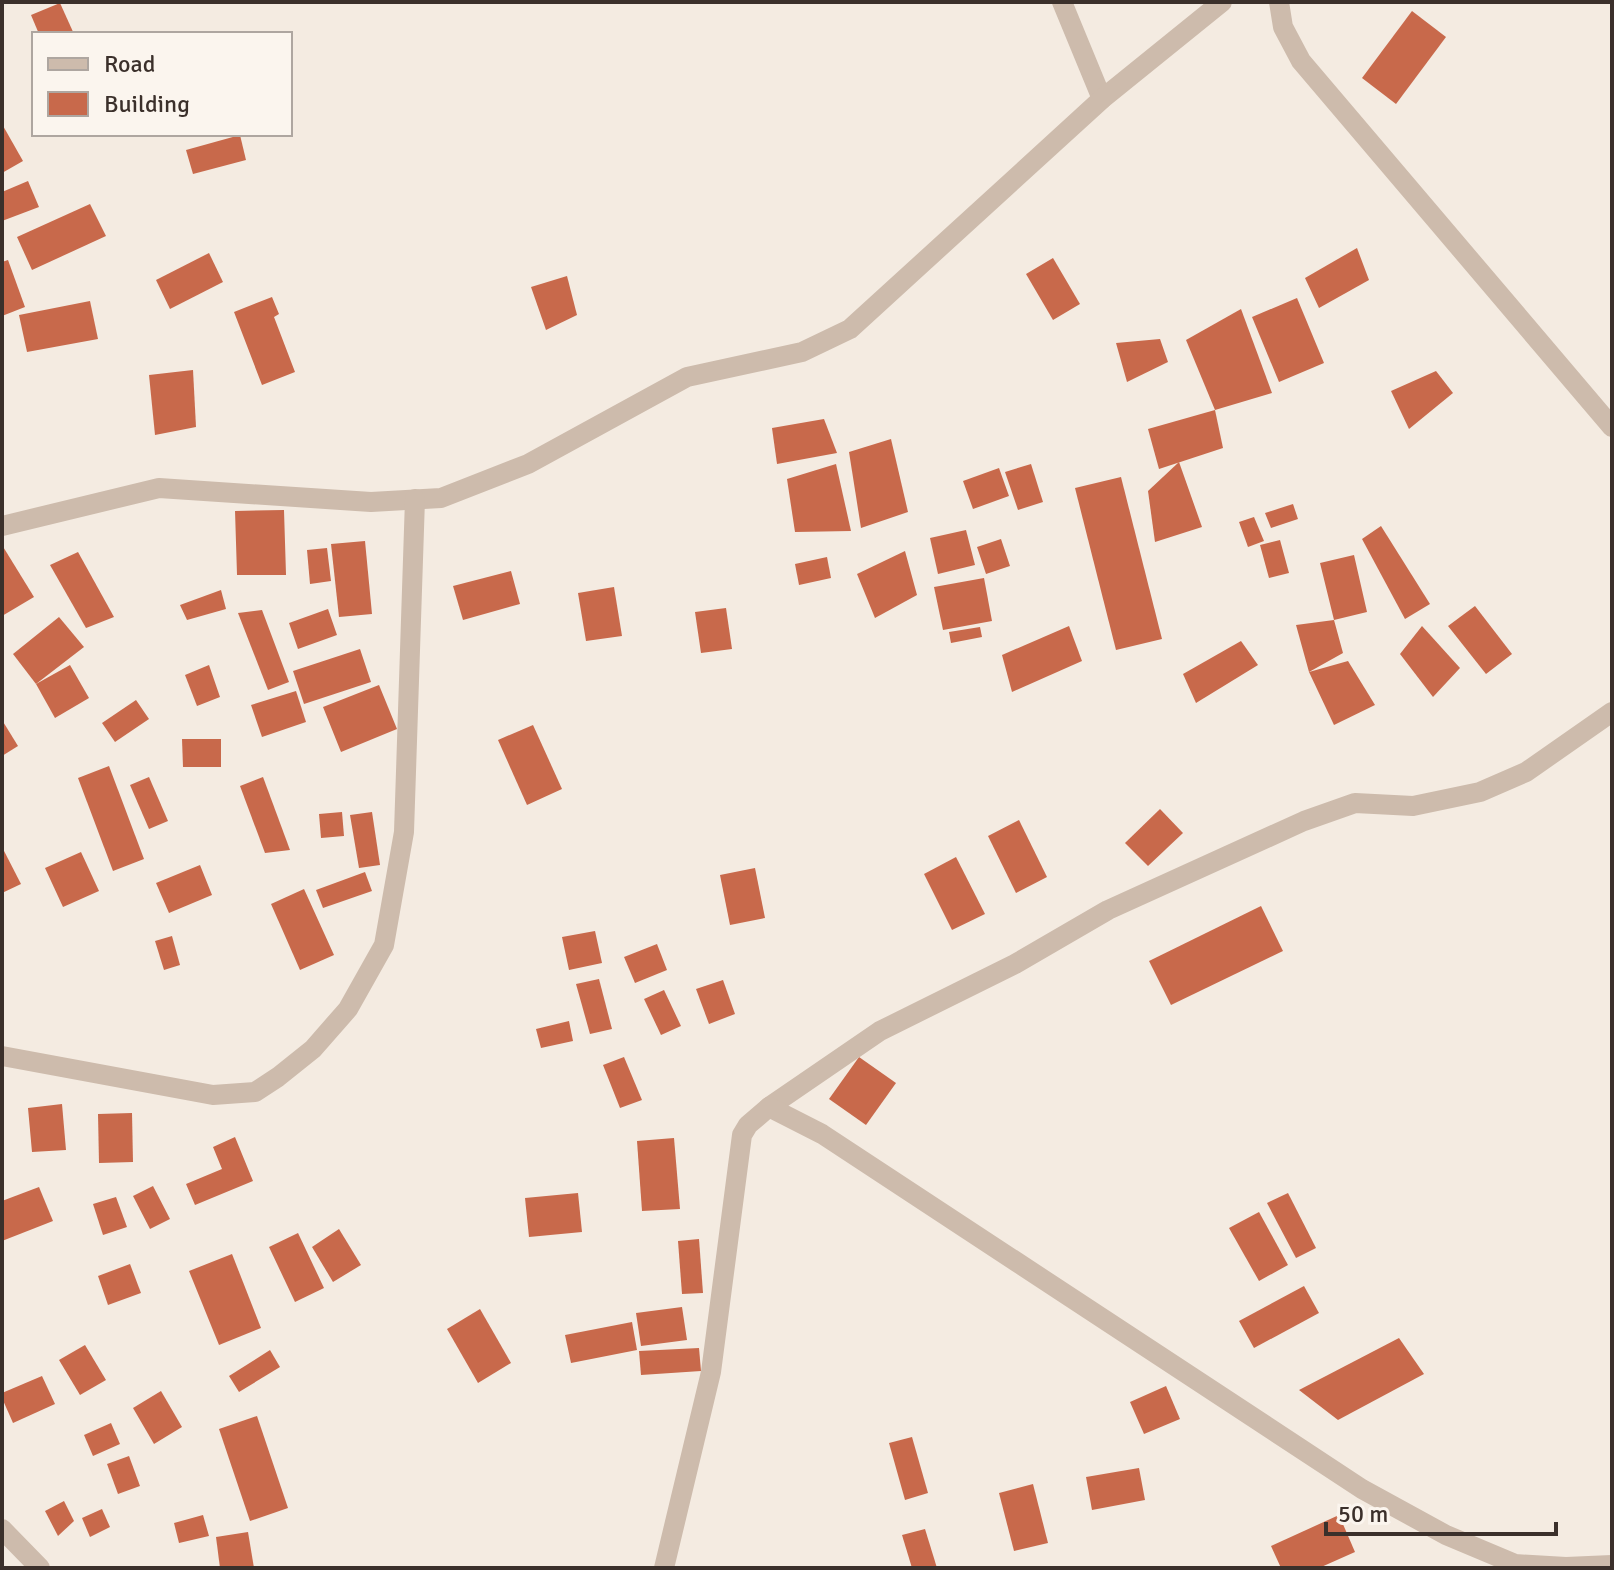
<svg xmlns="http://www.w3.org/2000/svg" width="1614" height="1570" font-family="Signika,sans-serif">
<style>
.building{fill:#c8694b}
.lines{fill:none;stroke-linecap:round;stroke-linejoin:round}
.street{stroke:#cdbbac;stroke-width:20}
</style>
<rect width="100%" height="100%" fill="#f4ebe1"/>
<g class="building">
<path d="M60 3 74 34H39L31 15Z"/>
<path d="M1412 11 1446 37 1396 104 1362 78Z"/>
<path d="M2 124 23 161 2 173Z"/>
<path d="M240 135 246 160 193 174 186 150Z"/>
<path d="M28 181 39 207 2 221V192Z"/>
<path d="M90 204 106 236 32 270 17 237Z"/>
<path d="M1357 248 1369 280 1319 308 1305 278Z"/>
<path d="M209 253 223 282 170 309 156 280Z"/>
<path d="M1053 258 1080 304 1053 320 1026 274Z"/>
<path d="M8 260 25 307 2 316V262Z"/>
<path d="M567 276 577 315 546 330 531 287Z"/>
<path d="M272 297 279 314 274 317 295 372 262 385 234 312Z"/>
<path d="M1297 298 1324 363 1279 382 1252 317Z"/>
<path d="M90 301 98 339 27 352 19 315Z"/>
<path d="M1241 309 1272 393 1215 410 1186 340Z"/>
<path d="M1160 339 1168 362 1127 382 1116 343Z"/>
<path d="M193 370 196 427 155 435 149 375Z"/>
<path d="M1436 371 1453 393 1409 429 1391 391Z"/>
<path d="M1215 410 1223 448 1159 469 1148 429Z"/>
<path d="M824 419 837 453 777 464 772 428Z"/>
<path d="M891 439 908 512 861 528 849 452Z"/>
<path d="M1179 462 1202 527 1155 542 1148 491Z"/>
<path d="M836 464 851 531 795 532 787 479Z"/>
<path d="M1031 464 1043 502 1018 510 1005 472Z"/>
<path d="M999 468 1009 496 973 509 963 481Z"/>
<path d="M1121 477 1162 639 1116 650 1075 488Z"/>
<path d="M1293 504 1298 519 1271 528 1265 513Z"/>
<path d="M284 510 286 575H237L235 511Z"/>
<path d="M1254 517 1264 541 1248 547 1239 522Z"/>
<path d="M1381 526 1430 604 1405 619 1362 539Z"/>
<path d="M966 530 975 565 938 574 930 538Z"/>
<path d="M1001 539 1010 566 986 574 977 547Z"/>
<path d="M1280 540 1289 573 1269 578 1260 545Z"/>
<path d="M365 541 372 614 339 617 331 544Z"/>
<path d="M2 545 34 597 2 616Z"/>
<path d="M327 548 331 581 310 584 307 550Z"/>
<path d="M905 551 917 595 875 618 857 574Z"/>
<path d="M78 552 114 617 86 628 50 565Z"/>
<path d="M1354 555 1367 612 1334 620 1343 653 1309 672 1296 625 1334 620 1320 563Z"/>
<path d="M827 557 831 578 799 585 795 564Z"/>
<path d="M511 571 520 604 463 620 453 586Z"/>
<path d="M984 578 992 621 943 630 934 587Z"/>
<path d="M614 587 622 636 586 641 578 593Z"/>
<path d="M221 590 226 609 187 620 180 605Z"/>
<path d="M1475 606 1512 654 1486 674 1448 626Z"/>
<path d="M726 608 732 649 701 653 695 612Z"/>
<path d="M328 609 337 635 298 649 289 623Z"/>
<path d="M262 610 289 682 268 690 238 613Z"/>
<path d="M59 617 84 647 36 684 13 654Z"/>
<path d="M1069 626 1082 661 1012 692 1002 655Z"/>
<path d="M1422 626 1460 668 1433 697 1400 654Z"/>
<path d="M980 627 982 637 951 643 949 632Z"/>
<path d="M1241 641 1258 665 1196 703 1183 674Z"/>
<path d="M360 649 371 682 304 704 293 671Z"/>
<path d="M1348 661 1375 705 1334 725 1309 672Z"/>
<path d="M70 665 89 698 55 718 36 684Z"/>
<path d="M209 665 220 697 197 706 185 675Z"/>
<path d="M379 685 397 729 341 752 323 707Z"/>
<path d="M296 691 306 722 262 737 251 705Z"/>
<path d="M136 700 149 719 115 742 102 723Z"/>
<path d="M2 720 18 746 2 756Z"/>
<path d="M533 725 562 789 527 805 498 740Z"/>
<path d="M182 739H221V767H183Z"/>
<path d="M109 766 144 859 113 871 78 778Z"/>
<path d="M149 777 168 821 149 829 130 785Z"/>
<path d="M263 777 290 850 265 853 240 786Z"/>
<path d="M1160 809 1183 833 1148 866 1125 843Z"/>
<path d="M342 812 344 836 321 838 319 814Z"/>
<path d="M372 812 380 865 359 868 350 815Z"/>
<path d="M1019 820 1047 877 1016 893 988 836Z"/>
<path d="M2 847 21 884 2 893Z"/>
<path d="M81 852 99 891 63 907 45 868Z"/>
<path d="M956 857 985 914 952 930 924 874Z"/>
<path d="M200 865 212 895 169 913 156 883Z"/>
<path d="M755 868 765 918 730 925 720 875Z"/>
<path d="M365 872 372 891 323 908 316 890Z"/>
<path d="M304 889 334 955 300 970 271 904Z"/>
<path d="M1261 906 1283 951 1171 1005 1149 961Z"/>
<path d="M595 931 602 963 569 970 562 937Z"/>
<path d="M172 936 180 965 164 970 155 941Z"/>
<path d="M657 944 667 970 635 983 624 957Z"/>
<path d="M599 979 612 1029 590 1034 576 984Z"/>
<path d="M723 980 735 1014 709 1024 696 989Z"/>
<path d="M664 990 681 1026 661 1035 644 999Z"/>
<path d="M569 1021 573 1041 541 1048 536 1029Z"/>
<path d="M624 1057 642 1100 620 1108 603 1065Z"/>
<path d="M859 1057 896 1083 866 1125 829 1099Z"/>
<path d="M62 1104 66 1150 32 1152 28 1108Z"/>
<path d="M132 1113 133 1162 99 1163 98 1114Z"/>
<path d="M235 1137 253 1181 195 1205 186 1184 222 1169 213 1147Z"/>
<path d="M674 1138 680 1209 642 1211 637 1141Z"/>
<path d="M153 1186 170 1219 150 1229 133 1196Z"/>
<path d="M39 1187 53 1221 2 1241V1201Z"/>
<path d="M578 1193 582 1232 529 1237 525 1198Z"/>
<path d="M1288 1193 1316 1248 1296 1258 1267 1203Z"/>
<path d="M116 1197 127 1227 103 1235 93 1204Z"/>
<path d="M1259 1212 1288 1265 1259 1281 1229 1228Z"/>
<path d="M339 1229 361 1265 333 1282 312 1247Z"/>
<path d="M298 1233 324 1288 295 1302 269 1247Z"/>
<path d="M699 1239 703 1293 682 1294 678 1241Z"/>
<path d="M232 1254 261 1328 219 1345 189 1271Z"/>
<path d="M130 1264 141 1293 108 1305 98 1276Z"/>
<path d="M1304 1286 1319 1313 1254 1348 1239 1321Z"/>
<path d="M682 1307 687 1340 641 1346 636 1313Z"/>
<path d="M480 1309 511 1363 478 1383 447 1329Z"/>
<path d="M632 1322 637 1350 571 1363 565 1335Z"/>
<path d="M1399 1338 1424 1374 1338 1420 1299 1390Z"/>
<path d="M85 1345 106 1380 80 1395 59 1360Z"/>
<path d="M699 1348 701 1371 641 1375 639 1351Z"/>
<path d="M270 1350 280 1367 239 1392 229 1376Z"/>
<path d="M42 1376 55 1404 13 1423 2 1398V1393Z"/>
<path d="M1166 1386 1180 1419 1144 1434 1130 1402Z"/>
<path d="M161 1391 182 1427 154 1444 133 1408Z"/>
<path d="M257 1416 288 1508 250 1521 219 1429Z"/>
<path d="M111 1423 120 1444 93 1456 84 1435Z"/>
<path d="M912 1437 928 1493 905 1500 889 1443Z"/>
<path d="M129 1456 140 1486 118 1494 107 1464Z"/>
<path d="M1139 1468 1145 1500 1092 1510 1086 1477Z"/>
<path d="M1033 1484 1048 1543 1014 1551 999 1493Z"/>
<path d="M64 1501 74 1521 58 1536 45 1511Z"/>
<path d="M102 1509 110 1527 90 1537 82 1518Z"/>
<path d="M203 1515 209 1536 179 1543 174 1523Z"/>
<path d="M1339 1515 1355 1552 1319 1568H1281L1271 1546Z"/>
<path d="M925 1529 937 1568H912L902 1535Z"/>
<path d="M248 1532 254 1568H220L216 1537Z"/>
</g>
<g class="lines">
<g class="street">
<path d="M1062 2 1102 99"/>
<path d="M1279 2 1283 27 1301 61 1612 427"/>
<path d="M2 526 159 488 371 502 441 498 528 464 687 377 802 352 850 329 1102 99 1222 2"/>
<path d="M2 1056 213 1095 255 1092 278 1077 313 1049 348 1009 384 945 404 832 415 499"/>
<path d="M769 1107 880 1031 1015 964 1108 910 1304 821 1355 803 1413 806 1480 792 1526 772 1612 712"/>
<path d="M2 1529 40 1568"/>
<path d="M664 1568 711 1372 742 1135 748 1125 769 1107 822 1134 1362 1489 1446 1535 1515 1564 1566 1567 1612 1565"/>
</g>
</g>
<rect width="1614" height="1570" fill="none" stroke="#3b302b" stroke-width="8"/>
<rect x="32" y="32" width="260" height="104" fill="#fbf5ee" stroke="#aea6a0" stroke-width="2"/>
<rect x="48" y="58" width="40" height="12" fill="#cdbbac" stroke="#aea6a0" stroke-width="2"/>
<text x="104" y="72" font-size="24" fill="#3b302b">Road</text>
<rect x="48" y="92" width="40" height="24" fill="#c8694b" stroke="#aea6a0" stroke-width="2"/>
<text x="104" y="112" font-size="24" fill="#3b302b">Building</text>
<path d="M1326 1522v12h230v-12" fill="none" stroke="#3b302b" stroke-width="4"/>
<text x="1338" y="1522" font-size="24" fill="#3b302b" stroke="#fbf5ee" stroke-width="6" paint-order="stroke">50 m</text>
</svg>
